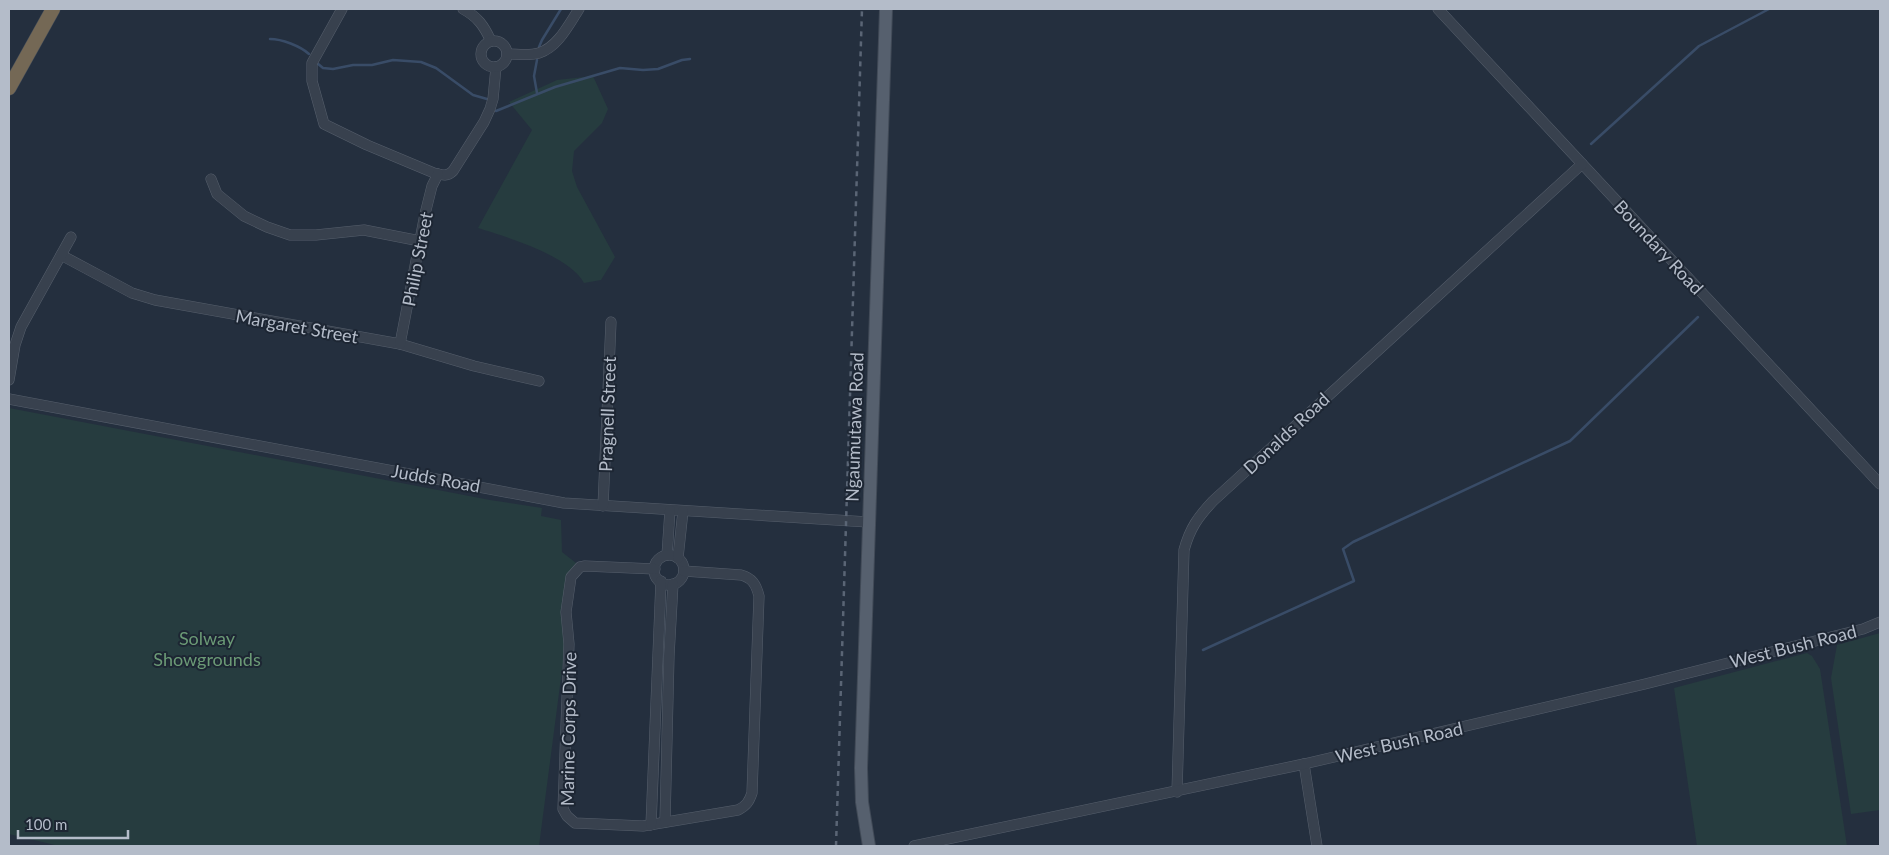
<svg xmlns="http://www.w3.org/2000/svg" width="1889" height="855" font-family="Lato,sans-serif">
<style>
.green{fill:#263c3f}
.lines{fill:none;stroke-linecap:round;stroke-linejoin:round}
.stream{stroke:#394c67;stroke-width:2.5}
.minor-casing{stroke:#565f6c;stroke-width:11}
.major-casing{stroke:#414a57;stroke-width:14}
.highway-casing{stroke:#434c59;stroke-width:15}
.minor{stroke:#38414e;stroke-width:10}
.major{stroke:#56606e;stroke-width:12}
.highway{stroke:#746855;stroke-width:14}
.rail{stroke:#5a6575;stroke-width:2.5;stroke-dasharray:5 5;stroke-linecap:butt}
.labels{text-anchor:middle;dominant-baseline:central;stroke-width:4;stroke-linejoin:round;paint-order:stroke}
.street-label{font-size:18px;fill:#b4bcc9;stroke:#1d2633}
.park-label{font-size:18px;fill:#6b9a76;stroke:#1d2633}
</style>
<rect width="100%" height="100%" fill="#242f3e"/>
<g class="green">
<path d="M593 76 608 109 602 123 574 151 572 171 577 187 615 257 601 280 584 283C570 256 507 237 478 228L532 130 509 102 557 80Z"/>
<path d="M9 408 490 500 542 508 541 516 561 520 562 552 576 563 539 846H59L9 834Z"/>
<path d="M1880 633V810L1851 814 1831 678 1837 645Z"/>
<path d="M1807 653 1812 656 1820 669 1847 846H1697L1674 688Z"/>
</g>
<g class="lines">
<g class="stream">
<path d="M270 39C282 39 300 46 309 54"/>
<path d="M539 47 542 40 561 9"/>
<path d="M317 63 323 68 333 69 353 65H372L393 60 421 62 436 68 473 95 487 99"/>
<path d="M537 93 534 76 537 60"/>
<path d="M496 111 555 87 620 68 643 70 658 69 682 60 690 59"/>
<path d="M1591 144 1699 46 1769 9"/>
<path d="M1203 650 1354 581 1343 549 1353 542 1570 441 1698 317"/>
</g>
<g class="minor-casing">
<g id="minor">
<path d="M342 9 312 63V81L324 124 367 145 434 173C442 175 447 177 453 171L484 122 490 109 493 99 496 67"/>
<path d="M463 9C478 17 484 26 491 41"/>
<path d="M1438 9 1880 484"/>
<circle cx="494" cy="54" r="13"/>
<path d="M507 54C517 54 530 56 539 53 558 47 569 24 579 9"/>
<path d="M211 179 217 194 244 216 267 227 290 235H316L364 230 420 241"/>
<path d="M61 255 132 293 155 300 400 344 474 366 539 381"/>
<path d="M400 344 425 214 432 186 438 174"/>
<path d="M9 380 15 345 21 327 71 237"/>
<path d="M9 399 564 503 868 522"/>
<path d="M603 506 611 322"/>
<path d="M667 555 670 510"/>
<circle cx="669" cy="570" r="15"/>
<path d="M678 558 683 511"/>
<path d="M655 569 585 566 580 567 571 577 566 612 569 644 563 809 567 816 575 823 643 826 738 810C746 806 749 802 752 793L759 596C756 584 752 578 741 575L684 571"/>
<path d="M1304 764 1317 846"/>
<path d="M1177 792 1184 550C1190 528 1198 517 1213 501L1582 164"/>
<path d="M665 822 669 656 673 584"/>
<path d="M651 825 661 581"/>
<path d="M914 846 1304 764 1645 684 1863 629 1880 622"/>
</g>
</g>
<g class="major-casing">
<path id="major" d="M869 846 862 802 861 768 886 9"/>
</g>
<g class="highway-casing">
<path id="highway" d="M9 88 53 9"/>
</g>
<use href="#minor" class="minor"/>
<use href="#major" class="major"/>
<use href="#highway" class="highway"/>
<path class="rail" d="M836 846 862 9"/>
</g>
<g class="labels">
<g class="street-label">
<text transform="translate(1659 247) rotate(47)">Boundary Road</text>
<text transform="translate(417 259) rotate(-79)">Philip Street</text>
<text transform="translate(297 326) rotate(10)">Margaret Street</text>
<text transform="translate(607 414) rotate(-88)">Pragnell Street</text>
<text transform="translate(854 427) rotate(-88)">Ngaumutawa Road</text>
<text transform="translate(1286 433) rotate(-43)">Donalds Road</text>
<text transform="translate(436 478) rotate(10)">Judds Road</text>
<text transform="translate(1793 646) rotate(-14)">West Bush Road</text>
<text transform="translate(568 729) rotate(-89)">Marine Corps Drive</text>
<text transform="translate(1399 742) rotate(-13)">West Bush Road</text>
</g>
<g class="park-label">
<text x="207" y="638">Solway<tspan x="207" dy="21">Showgrounds</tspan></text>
</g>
</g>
<rect width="1889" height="855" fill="none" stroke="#b4bcc9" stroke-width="20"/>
<path d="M18 830v8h110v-8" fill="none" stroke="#b4bcc9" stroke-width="2.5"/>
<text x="25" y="830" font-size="15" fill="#b4bcc9" stroke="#1d2633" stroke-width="4" paint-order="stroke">100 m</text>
</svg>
